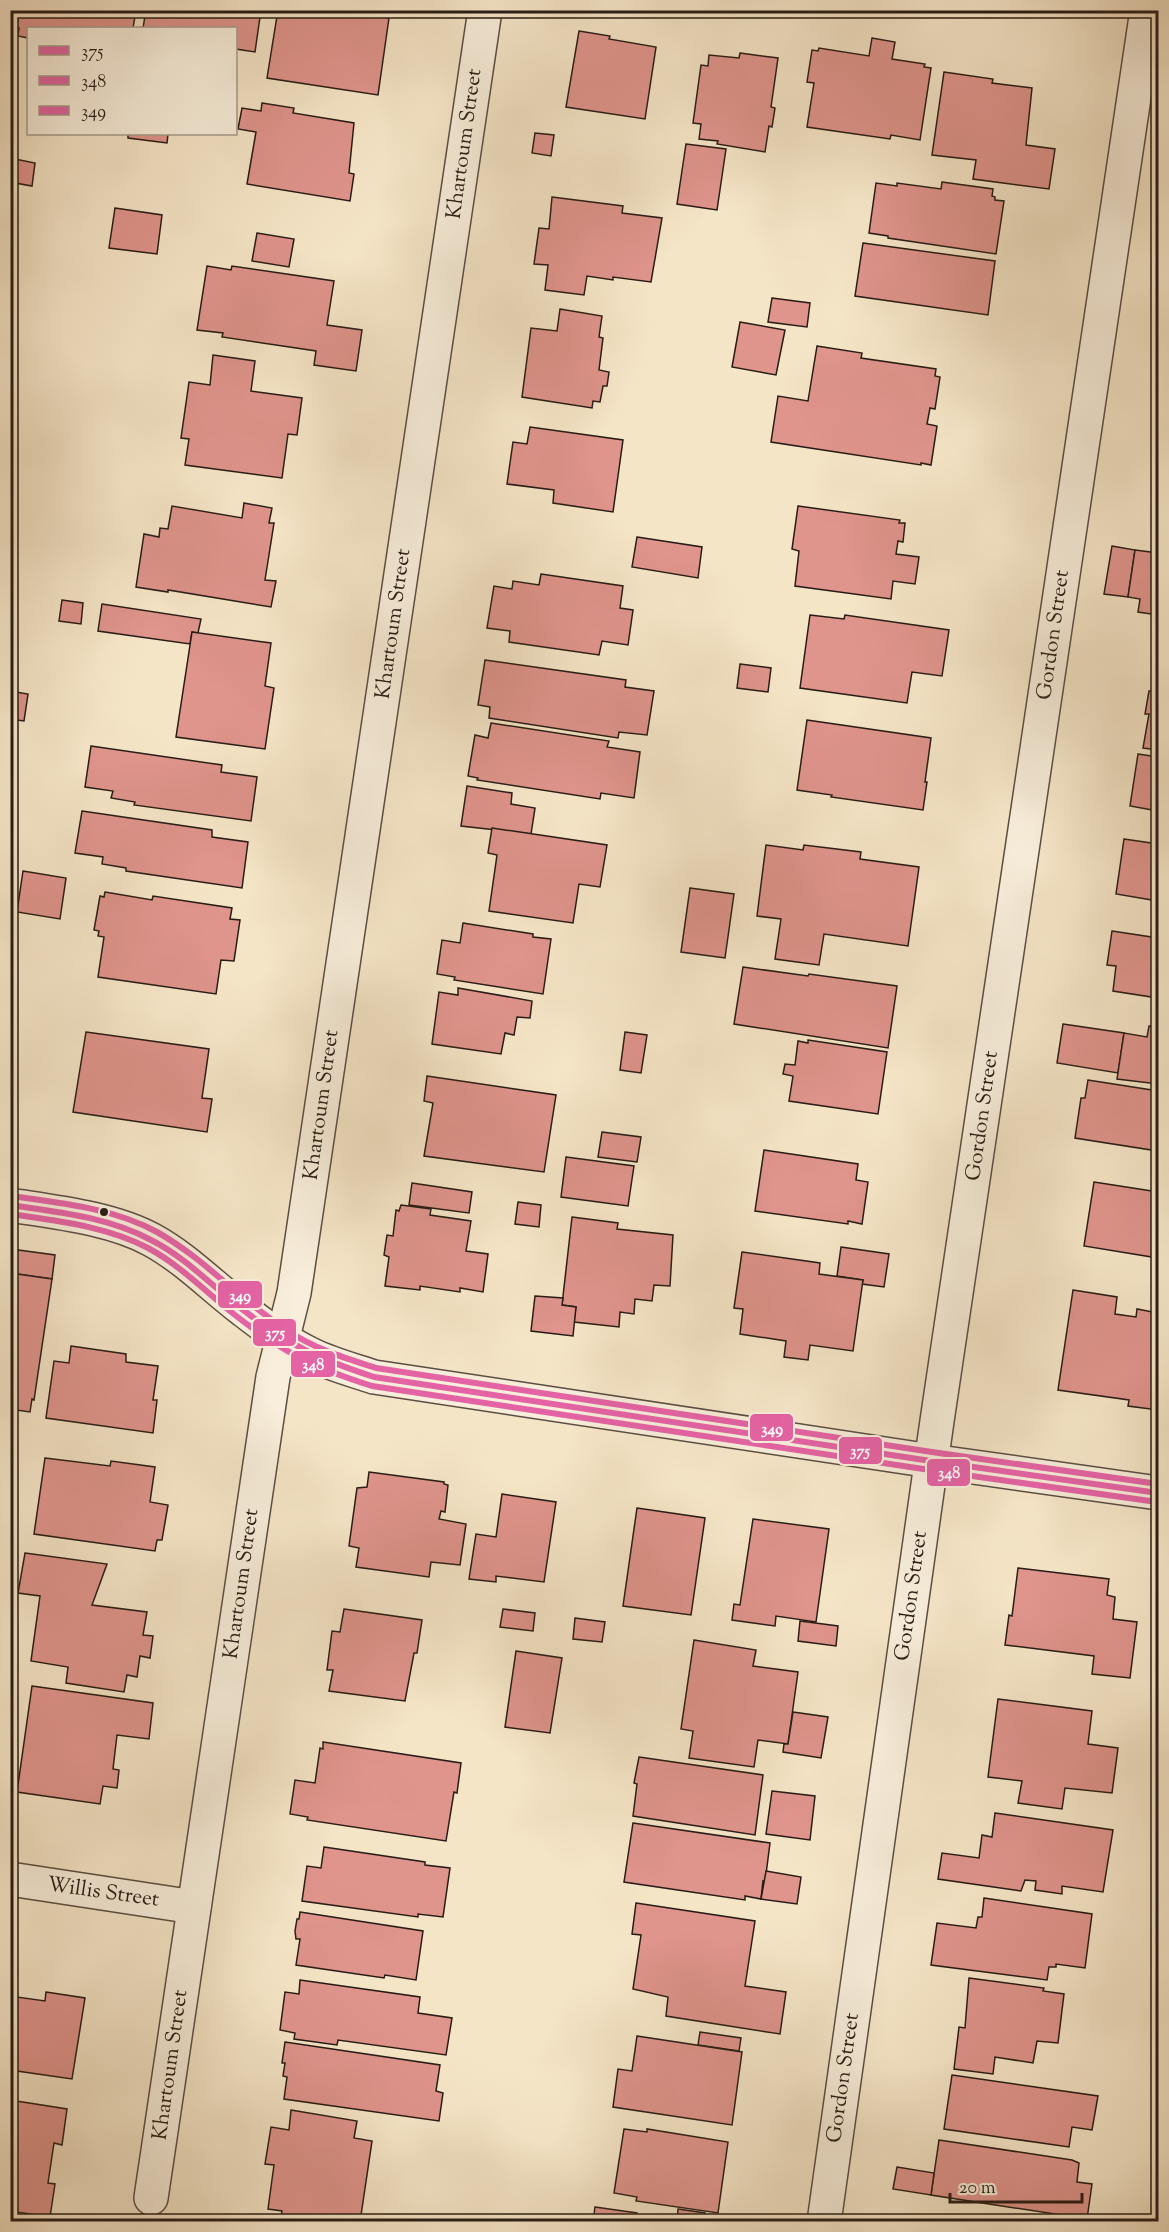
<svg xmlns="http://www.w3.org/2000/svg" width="1169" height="2232" font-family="'Sorts Mill Goudy',serif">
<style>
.building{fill:#df948c;stroke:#281c15;stroke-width:1.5}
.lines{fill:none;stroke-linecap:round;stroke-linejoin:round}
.minor-casing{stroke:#5b4e42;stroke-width:36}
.minor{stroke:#f8eedb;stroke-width:33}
.bus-1-casing{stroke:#f8eedb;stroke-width:10}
.bus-2-casing{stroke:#f8eedb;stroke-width:10}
.bus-3-casing{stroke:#f8eedb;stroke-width:10}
.bus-1{stroke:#e463a4;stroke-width:6}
.bus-2{stroke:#e463a4;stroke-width:6}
.bus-3{stroke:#e463a4;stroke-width:6}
.bus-dot{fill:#281c15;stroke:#f8eedb;stroke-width:2}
.labels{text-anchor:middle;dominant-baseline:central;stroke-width:4.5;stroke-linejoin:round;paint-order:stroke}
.street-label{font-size:21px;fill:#281c15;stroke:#f8eedb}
.line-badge{stroke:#f8eedb;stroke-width:2}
.badge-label{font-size:16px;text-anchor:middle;font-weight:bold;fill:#fff}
</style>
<rect width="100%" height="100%" fill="#f5e5c7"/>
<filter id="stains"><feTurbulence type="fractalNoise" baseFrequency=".00333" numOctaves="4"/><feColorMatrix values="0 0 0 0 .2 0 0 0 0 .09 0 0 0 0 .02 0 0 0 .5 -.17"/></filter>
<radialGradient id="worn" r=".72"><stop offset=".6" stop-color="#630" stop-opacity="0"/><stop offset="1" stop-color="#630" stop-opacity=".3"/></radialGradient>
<g class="building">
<path d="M19 10H136L133 28H28V38L18 36 19 28 17 27Z"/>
<path d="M146 10H261L255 52 236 49V28H143Z"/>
<path d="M278 10H371L370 15 389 18 378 95 267 78Z"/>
<path d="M579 31 610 36 609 39 656 47 645 119 566 107Z"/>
<path d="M872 38 895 42 892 59 925 64 924 67 931 68 920 140 891 135 890 139 807 127 814 83 807 82 812 50 818 51 819 48 869 56Z"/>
<path d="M740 53 778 58 771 107 775 108 772 127 769 126 765 152 717 144 718 141 699 139 701 124 693 123 701 65 708 66 709 55 739 58Z"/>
<path d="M944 72 993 79 992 83 1032 88 1026 145 1055 149 1049 189 973 179 976 160 932 155Z"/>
<path d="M10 96 17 97 11 136H10Z"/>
<path d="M262 103 294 108 293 113 354 123 349 173 354 174 350 201 247 184 256 132 238 129 242 108 261 111Z"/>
<path d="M535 133 554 135 551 156 532 153Z"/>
<path d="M128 134H168L167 143 128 138Z"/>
<path d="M686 144 726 149 717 210 677 204Z"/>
<path d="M10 158 35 163 32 186 10 182Z"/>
<path d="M942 182 993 189 992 196 995 197V200L1004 201 996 254 888 238V236L869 233 876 183 897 186V183L941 189Z"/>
<path d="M552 197 623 206 622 213 662 218 651 282 613 277V280L587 276 584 295 545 290 548 265 534 264 539 228 549 229Z"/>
<path d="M115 208 162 215 157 254 109 248Z"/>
<path d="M257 233 294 239 289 267 252 261Z"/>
<path d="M863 243 995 261 988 315 855 296Z"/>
<path d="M207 266 231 270 232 266 334 281 327 325 362 330 356 371 314 365 316 351 222 337 223 333 197 330Z"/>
<path d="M772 298 810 303 807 327 768 322Z"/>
<path d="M560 309 602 316 599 337 603 338 599 370 609 372 607 386H603L600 402 593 401 592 408 522 397 531 328 557 331Z"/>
<path d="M740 322 785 330 776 375 732 367Z"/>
<path d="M817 346 862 353 861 358 936 369 935 376 940 377 935 409 930 408 927 424 937 426 931 465 921 463V465L771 442 778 396 808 401Z"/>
<path d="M213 355 255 361 251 391 302 398 297 435 288 434 282 478 185 465 189 439 181 438 189 382 210 385Z"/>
<path d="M530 427 623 440 613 512 553 503 554 490 507 484 513 442 527 444Z"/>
<path d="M244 503 272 508 269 523H274L265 580 276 581 271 607 168 590V592L136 587 144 534 159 537 160 528 168 529 172 506 242 518Z"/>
<path d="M798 506 900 520 899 523H905L903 542 898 541 896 554 919 557 915 584 893 581 891 599 795 586 799 551 792 549Z"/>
<path d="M637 537 702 547 698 578 632 567Z"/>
<path d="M1112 546 1135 550 1128 597 1104 594Z"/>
<path d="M1135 550 1158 553V615L1138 612 1140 599 1128 597Z"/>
<path d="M541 574 623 586 620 608 633 610 628 645 602 641 599 655 509 642 510 631 487 628 494 586 512 589 513 581 539 585Z"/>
<path d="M62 600 83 603 81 624 59 621Z"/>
<path d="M102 604 201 619 198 633 192 632 190 644 98 631Z"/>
<path d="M810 615 844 619 845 615 949 630 942 676 912 672 907 703 800 688Z"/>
<path d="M192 632 271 643 265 686 274 688 265 749 176 737Z"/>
<path d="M1158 656V750L1143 748 1149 714H1145L1149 691H1152Z"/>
<path d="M485 660 626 680 625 687 654 691 647 735 619 732 618 738 489 718 490 707 478 705Z"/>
<path d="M740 664 771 668 768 692 737 688Z"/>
<path d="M10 691 28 694 24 721 10 719Z"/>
<path d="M807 720 931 738 925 782H927L923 810 831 797 832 795 797 790Z"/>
<path d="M491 723 609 741 607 747 640 752 634 798 601 793 600 799 477 780 478 778 468 776 475 735 488 738Z"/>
<path d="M91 746 222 765 221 772 257 777 251 821 134 805 135 802 111 798 113 791 85 787Z"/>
<path d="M1138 754 1158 757V811L1130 806Z"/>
<path d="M467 786 512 793 511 804 535 808 531 834 461 826Z"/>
<path d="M82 811 212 830V837L248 842 242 888 126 871V868L102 864 103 857 75 853Z"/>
<path d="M492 828 607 845 600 887 579 884 573 923 489 911 497 855 488 853Z"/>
<path d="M1124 839 1158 844V901L1116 894Z"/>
<path d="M766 845 803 850 804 845 861 852 860 859 919 867 908 946 824 934 819 965 775 959 781 919 757 916Z"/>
<path d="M23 871 66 878 60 919 17 912Z"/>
<path d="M690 888 734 894 725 958 681 952Z"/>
<path d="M105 892 152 900 153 896 232 908 230 919 240 920 234 961 221 960 216 994 98 977 104 937 98 936 99 931 94 930 100 896 104 897Z"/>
<path d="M463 923 533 934V937L551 939 543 994 454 980 455 977 437 974 442 940 460 943Z"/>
<path d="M1112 931 1158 938V998L1113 991 1116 966 1107 965Z"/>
<path d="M743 967 808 976 809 974 897 986 888 1048 734 1024Z"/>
<path d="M458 988 532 1001 530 1018 517 1017 514 1035 505 1033 501 1054 432 1044 439 992 458 995Z"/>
<path d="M1063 1024 1124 1033 1118 1073 1057 1063Z"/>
<path d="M1149 1026 1158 1027V1084L1117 1079 1124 1033 1147 1037Z"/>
<path d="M86 1032 209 1049 202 1098 212 1099 207 1132 73 1112Z"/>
<path d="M625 1032 647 1035 641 1073 620 1070Z"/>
<path d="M808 1040 887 1052 878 1114 789 1101 793 1076 783 1074 785 1064 795 1065 798 1041 808 1043Z"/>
<path d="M427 1076 556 1095 544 1172 424 1156 433 1103 424 1101Z"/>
<path d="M1088 1080 1158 1091V1151L1075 1138 1081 1098H1085Z"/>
<path d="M602 1132 641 1137 637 1162 598 1157Z"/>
<path d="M764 1150 858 1164 856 1180 868 1182 862 1224 848 1221V1224L755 1211Z"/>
<path d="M566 1157 634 1166 628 1206 561 1197Z"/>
<path d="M1094 1182 1158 1192V1258L1084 1246Z"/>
<path d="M412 1183 472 1192 469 1213 409 1205Z"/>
<path d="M518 1202 541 1205 539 1227 515 1224Z"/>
<path d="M401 1205 431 1209 430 1215 471 1221 466 1251 488 1254 483 1292 460 1288V1292L420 1286V1290L385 1286 389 1257 384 1255 387 1235 393 1236 396 1210 399 1211Z"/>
<path d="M572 1217 618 1223 617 1229 673 1235 670 1286 654 1285 652 1301 635 1299 634 1314 620 1312 619 1327 574 1322 576 1307 562 1305Z"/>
<path d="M841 1247 889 1254 884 1287 862 1284 863 1280 837 1276Z"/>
<path d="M11 1249 55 1255 52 1279 10 1273Z"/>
<path d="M742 1252 820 1263 819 1274 863 1280 853 1351 810 1345 808 1360 784 1357 786 1341 740 1334 743 1309 734 1308Z"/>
<path d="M10 1273 52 1279 34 1400 32 1399 30 1412 10 1409Z"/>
<path d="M1073 1290 1117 1297 1115 1314 1136 1317 1137 1309 1158 1313V1410L1128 1406 1129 1400 1058 1390Z"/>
<path d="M535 1296 563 1298 562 1305 576 1307 573 1336 531 1331Z"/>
<path d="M71 1346 126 1354V1362L158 1366 153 1400H157L153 1433 46 1418 54 1361 69 1363Z"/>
<path d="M45 1458 110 1466 111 1461 155 1467 150 1502 168 1505 162 1540H157L155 1551 34 1534Z"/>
<path d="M369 1472 444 1482V1484L448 1485 445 1512 441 1511 439 1519 466 1524 460 1565 431 1562 429 1577 356 1567 359 1548 349 1546 357 1488 367 1487Z"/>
<path d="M502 1494 556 1502 544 1582 496 1576V1582L469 1579 476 1534 496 1537Z"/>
<path d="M637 1508 705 1518 691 1615 623 1606Z"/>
<path d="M753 1519 829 1529 816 1622 776 1616 775 1626 732 1620 734 1604 740 1605Z"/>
<path d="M25 1553 107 1564 92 1605 147 1612 143 1635 153 1636 150 1658 140 1656 137 1677 127 1675 124 1692 66 1683 68 1667 31 1661 40 1596 18 1593Z"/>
<path d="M1018 1568 1109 1579 1107 1595 1115 1597 1113 1619 1137 1622 1130 1678 1092 1674 1094 1656 1005 1645 1009 1615 1012 1616Z"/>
<path d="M344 1609 422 1620 417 1653H414L405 1701 329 1691 333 1670H327L332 1631 340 1632Z"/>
<path d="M503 1609 535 1613 533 1631 500 1627Z"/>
<path d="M575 1618 605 1622 602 1642 573 1639Z"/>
<path d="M800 1621 838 1626 836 1646 798 1641Z"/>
<path d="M694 1640 756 1650 753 1666 798 1672 788 1744 758 1740 754 1767 689 1758 693 1731 681 1729Z"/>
<path d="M516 1651 562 1658 550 1733 505 1727Z"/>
<path d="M32 1686 153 1703 149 1739 117 1735 113 1769 119 1770 117 1788 103 1786 100 1804 17 1792Z"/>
<path d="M998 1699 1092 1711 1088 1744 1118 1748 1112 1793 1065 1788 1062 1809 1018 1803 1022 1781 988 1777Z"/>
<path d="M793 1712 828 1717 821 1758 783 1752 784 1744H788Z"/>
<path d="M323 1742 461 1763 457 1793 454 1792 446 1841 307 1820 308 1817 290 1814 295 1780 315 1783 320 1748 323 1749Z"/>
<path d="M639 1757 763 1775 755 1835 633 1816 637 1784 634 1783Z"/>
<path d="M772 1791 815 1796 810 1840 766 1834Z"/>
<path d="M995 1813 1113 1830 1103 1892 1062 1886V1894L1035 1890 1036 1881 1025 1880 1021 1891 938 1879 942 1853 979 1858 982 1835 992 1837Z"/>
<path d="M633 1823 770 1843 765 1882 763 1881 761 1899 745 1896V1900L624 1882Z"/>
<path d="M324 1847 425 1862V1865L450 1868 443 1917 418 1914V1917L302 1901 307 1866 321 1868Z"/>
<path d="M766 1871 801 1877 797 1904 761 1899Z"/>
<path d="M984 1898 1092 1914 1085 1968 1056 1964V1967H1049L1047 1980 931 1965 937 1923 976 1928 978 1917H982Z"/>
<path d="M636 1903 755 1921 745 1986 786 1992 780 2034 666 2016 668 1997 633 1989 641 1935 632 1934Z"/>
<path d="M300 1912 423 1931 416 1980 385 1975 384 1978 296 1965 300 1939H296L295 1931 297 1919H299Z"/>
<path d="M969 1978 1044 1988 1043 1991 1064 1994 1058 2043 1037 2041 1033 2063 995 2057 993 2074 954 2069 959 2027 965 2028Z"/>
<path d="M300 1980 420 1997 418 2013 452 2018 446 2055 338 2040 337 2045 294 2039 295 2033 280 2030 285 1992 299 1994Z"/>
<path d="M46 1992 85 1998 72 2079 10 2070V1996L45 2001Z"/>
<path d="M700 2032 741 2038 739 2051 698 2045Z"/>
<path d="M637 2036 742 2052 732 2125 613 2107 618 2069 632 2071Z"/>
<path d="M285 2042 440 2065 436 2091 443 2093 439 2121 284 2099 287 2077 283 2076 285 2063H282Z"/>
<path d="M952 2075 1098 2096 1092 2130 1072 2127 1069 2147 944 2129Z"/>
<path d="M10 2100 67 2109 62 2145 54 2143 48 2183 55 2184 50 2217 10 2211Z"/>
<path d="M291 2110 357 2121 354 2138 372 2141 360 2222H280L282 2211 268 2209 274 2165 265 2164 271 2127 289 2130Z"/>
<path d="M624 2129 647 2132V2129L728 2142 718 2213 636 2201 637 2197 614 2193Z"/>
<path d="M939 2140 1072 2160 1079 2163 1077 2182 1092 2184 1087 2219 931 2195Z"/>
<path d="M897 2167 934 2173 931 2195 893 2189Z"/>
<path d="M595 2207 637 2213 636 2222H593Z"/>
<path d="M678 2209 705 2213 704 2222H677Z"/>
</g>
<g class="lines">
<g class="minor-casing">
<g id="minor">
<path d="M10 1205C55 1212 112 1218 152 1240 185 1258 212 1286 242 1309 263 1325 286 1343 310 1354 330 1364 353 1370 374 1377L931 1461 1158 1493"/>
<path d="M10 1879 194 1907"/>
<path d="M151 2198 273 1377 294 1293 485 10"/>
<path d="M824 2222 937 1421 1147 10"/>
</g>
</g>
<use href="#minor" class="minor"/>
<g class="bus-1-casing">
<path id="bus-1" d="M10 1205C58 1212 108 1217 151 1240 185 1257 212 1286 242 1309 288 1345 319 1359 374 1377L931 1461 1158 1493"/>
</g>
<g class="bus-2-casing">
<path id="bus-2" d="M10 1214C57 1221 106 1226 148 1248 180 1265 206 1292 235 1315 282 1352 315 1368 372 1386L930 1470 1157 1502"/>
</g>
<g class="bus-3-casing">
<path id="bus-3" d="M11 1196C60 1203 113 1208 157 1232 205 1259 242 1302 288 1331 315 1349 345 1358 376 1368L932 1452 1158 1484"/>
</g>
<use href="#bus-1" class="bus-1"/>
<use href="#bus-2" class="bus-2"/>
<use href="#bus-3" class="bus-3"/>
</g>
<circle class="bus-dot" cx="104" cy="1212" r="5"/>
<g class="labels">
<g class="street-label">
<text transform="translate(465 144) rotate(-82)">Khartoum Street</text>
<text transform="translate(394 624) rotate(-82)">Khartoum Street</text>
<text transform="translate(1054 635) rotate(-82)">Gordon Street</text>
<text transform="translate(322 1105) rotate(-82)">Khartoum Street</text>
<text transform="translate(983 1116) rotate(-82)">Gordon Street</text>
<text transform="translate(242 1584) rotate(-82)">Khartoum Street</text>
<text transform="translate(912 1596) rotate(-82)">Gordon Street</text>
<text transform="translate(103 1893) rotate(8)">Willis Street</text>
<text transform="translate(171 2065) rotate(-82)">Khartoum Street</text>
<text transform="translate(844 2078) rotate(-82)">Gordon Street</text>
</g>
</g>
<g class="line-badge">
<rect x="217" y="1280" width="46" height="29" rx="6" fill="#e463a4"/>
<rect x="252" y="1318" width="45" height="29" rx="6" fill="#e463a4"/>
<rect x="290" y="1350" width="46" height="28" rx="6" fill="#e463a4"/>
<rect x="749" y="1413" width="45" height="29" rx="6" fill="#e463a4"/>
<rect x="838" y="1436" width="45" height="29" rx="6" fill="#e463a4"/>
<rect x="926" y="1458" width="45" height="29" rx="6" fill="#e463a4"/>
</g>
<g class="badge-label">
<text x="240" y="1301">349</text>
<text x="275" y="1338">375</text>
<text x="313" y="1370">348</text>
<text x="772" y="1434">349</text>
<text x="860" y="1456">375</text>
<text x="949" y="1478">348</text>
</g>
<rect width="1169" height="2232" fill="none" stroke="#f5e5c7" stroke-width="36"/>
<rect x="12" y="12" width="1145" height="2208" fill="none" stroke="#281c15" stroke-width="3"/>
<rect x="18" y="18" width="1133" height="2196" fill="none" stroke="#281c15" stroke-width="1.5"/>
<rect x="27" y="27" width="210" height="108" fill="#f8eedb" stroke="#a59a8c" stroke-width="1.5"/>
<rect x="39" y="46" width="30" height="9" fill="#e463a4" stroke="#a59a8c" stroke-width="1.5"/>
<text x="81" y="57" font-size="18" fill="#281c15">375</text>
<rect x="39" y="76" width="30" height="9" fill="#e463a4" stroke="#a59a8c" stroke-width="1.5"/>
<text x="81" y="87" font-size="18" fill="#281c15">348</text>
<rect x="39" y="106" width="30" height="9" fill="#e463a4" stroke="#a59a8c" stroke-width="1.5"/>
<text x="81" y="117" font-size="18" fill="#281c15">349</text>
<path d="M950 2193v9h132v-9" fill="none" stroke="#281c15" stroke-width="3"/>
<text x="959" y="2193" font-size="18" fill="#281c15" stroke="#f8eedb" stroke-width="4.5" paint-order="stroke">20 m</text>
<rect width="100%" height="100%" filter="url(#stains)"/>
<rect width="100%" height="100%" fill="url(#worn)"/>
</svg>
